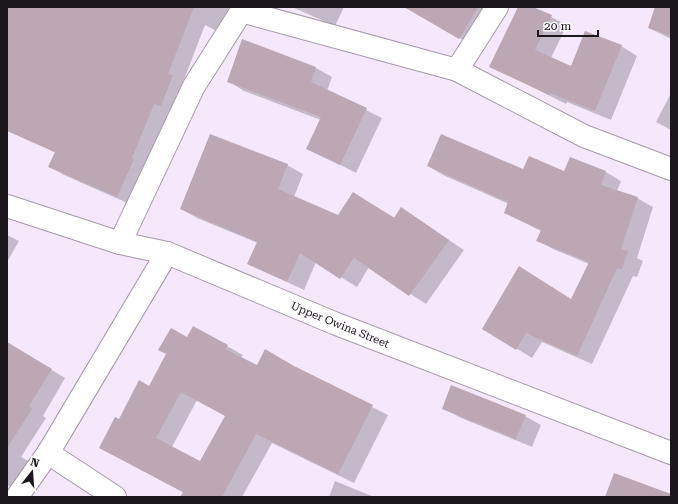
<svg xmlns="http://www.w3.org/2000/svg" width="678" height="504" font-family="'Roboto Serif',serif">
<style>
.shadow{fill:#0003;fill-rule:evenodd}
.building{fill:#bba8b4;fill-rule:evenodd}
.lines{fill:none;stroke-linecap:round;stroke-linejoin:round}
.minor-casing{stroke:#a69aac;stroke-width:24}
.minor{stroke:#fff;stroke-width:22}
.labels{text-anchor:middle;dominant-baseline:central;stroke-width:3;stroke-linejoin:round;paint-order:stroke}
.street-label{font-size:11px;fill:#1a161c;stroke:#fcfafd}
</style>
<rect width="100%" height="100%" fill="#f5e8fb"/>
<g class="shadow">
<path d="M7 7H246L228 37 205 25 183 82 187 85 176 114 169 111 132 205 64 175 50 166 56 153 11 132 7 99Z"/>
<path d="M292 7H344L335 26Z"/>
<path d="M406 7H487L473 46Z"/>
<path d="M519 7H531L567 25 551 58 571 68 621 46 637 56 611 120 567 102 566 104 491 66Z"/>
<path d="M656 7H671V39L649 28Z"/>
<path d="M316 68 332 77 327 91 382 118 356 173 308 148 321 120 244 91 228 81Z"/>
<path d="M671 93V130L656 122Z"/>
<path d="M570 158 606 172 621 181 617 191 637 198 653 207 637 258 643 261 637 277 633 276 592 364 542 342 532 358 483 328 572 300 589 264 553 249 537 240 541 231 505 213 509 204 443 175 428 166 565 172Z"/>
<path d="M287 165 303 174 294 197 338 217 353 193 395 218 401 208 464 250 426 304 369 267 357 287 316 262 304 290 249 264 258 243 197 218 181 209Z"/>
<path d="M7 235 19 241 7 262Z"/>
<path d="M187 338 227 346 243 355 241 358 257 367 296 369 388 415 354 483 272 443 242 497H192L100 448 119 420 150 387ZM197 400 226 416 201 462 172 447Z"/>
<path d="M7 343 65 378 43 416 46 418 21 457 32 463 16 490 7 485Z"/>
<path d="M443 408 525 416 541 425 532 447 459 417Z"/>
<path d="M335 481 374 497H329Z"/>
</g>
<g class="building">
<path d="M7 7H194L168 74 173 75 161 106 154 104 132 158 134 159 117 197 48 167 55 152 7 131Z"/>
<path d="M404 7H478L459 39Z"/>
<path d="M518 7H533L552 15 535 50 571 66 585 31 622 45 595 111 550 93 549 95 489 67Z"/>
<path d="M655 7H671V36L648 28Z"/>
<path d="M242 39 316 67 311 82 367 108 340 165 306 149 321 117 227 82Z"/>
<path d="M210 134 288 164 278 189 338 215 353 192 394 218 401 207 449 240 409 296 354 258 340 279 300 253 287 282 247 264 257 242 180 209Z"/>
<path d="M441 134 523 169 529 156 564 171 570 157 606 171 601 185 638 197 621 249 628 251 622 269 617 268 577 356 526 333 516 350 482 329 519 266 571 299 589 262 536 241 541 230 504 213 508 202 427 166Z"/>
<path d="M193 326 228 345 225 349 257 365 265 349 294 366 373 405 338 474 256 434 222 497H180L183 492 99 448 115 417 119 419 139 380 149 386 166 354 158 350 171 328 187 337ZM181 392 225 416 200 461 156 438Z"/>
<path d="M7 342 52 369 29 406 32 409 7 448Z"/>
<path d="M451 385 526 415 516 439 442 409Z"/>
<path d="M614 473 671 494V497H605Z"/>
</g>
<g class="lines">
<g class="minor-casing">
<g id="minor">
<path d="M241 11 457 70 584 136 671 169"/>
<path d="M457 70 497 7"/>
<path d="M7 206 120 243 167 253 334 323 671 453"/>
<path d="M120 243 194 86 244 7"/>
<path d="M17 497 48 453"/>
<path d="M115 497 48 453 167 253"/>
</g>
</g>
<use href="#minor" class="minor"/>
</g>
<g class="labels">
<g class="street-label">
<text transform="translate(340 325) rotate(22)">Upper Owina Street</text>
</g>
</g>
<rect width="678" height="504" fill="none" stroke="#1a161c" stroke-width="16"/>
<g transform="translate(32 472) rotate(17)" stroke="#fcfafd" stroke-width="3" paint-order="stroke">
<path d="M0-3L7 15L0 10L-7 15Z" fill="#1a161c"/>
<text y="-6" font-size="11" font-weight="bold" text-anchor="middle" fill="#1a161c">N</text>
</g>
<path d="M538 30v6h60v-6" fill="none" stroke="#1a161c" stroke-width="2"/>
<text x="544" y="30" font-size="12" fill="#1a161c" stroke="#fcfafd" stroke-width="3" paint-order="stroke">20 m</text>
</svg>
